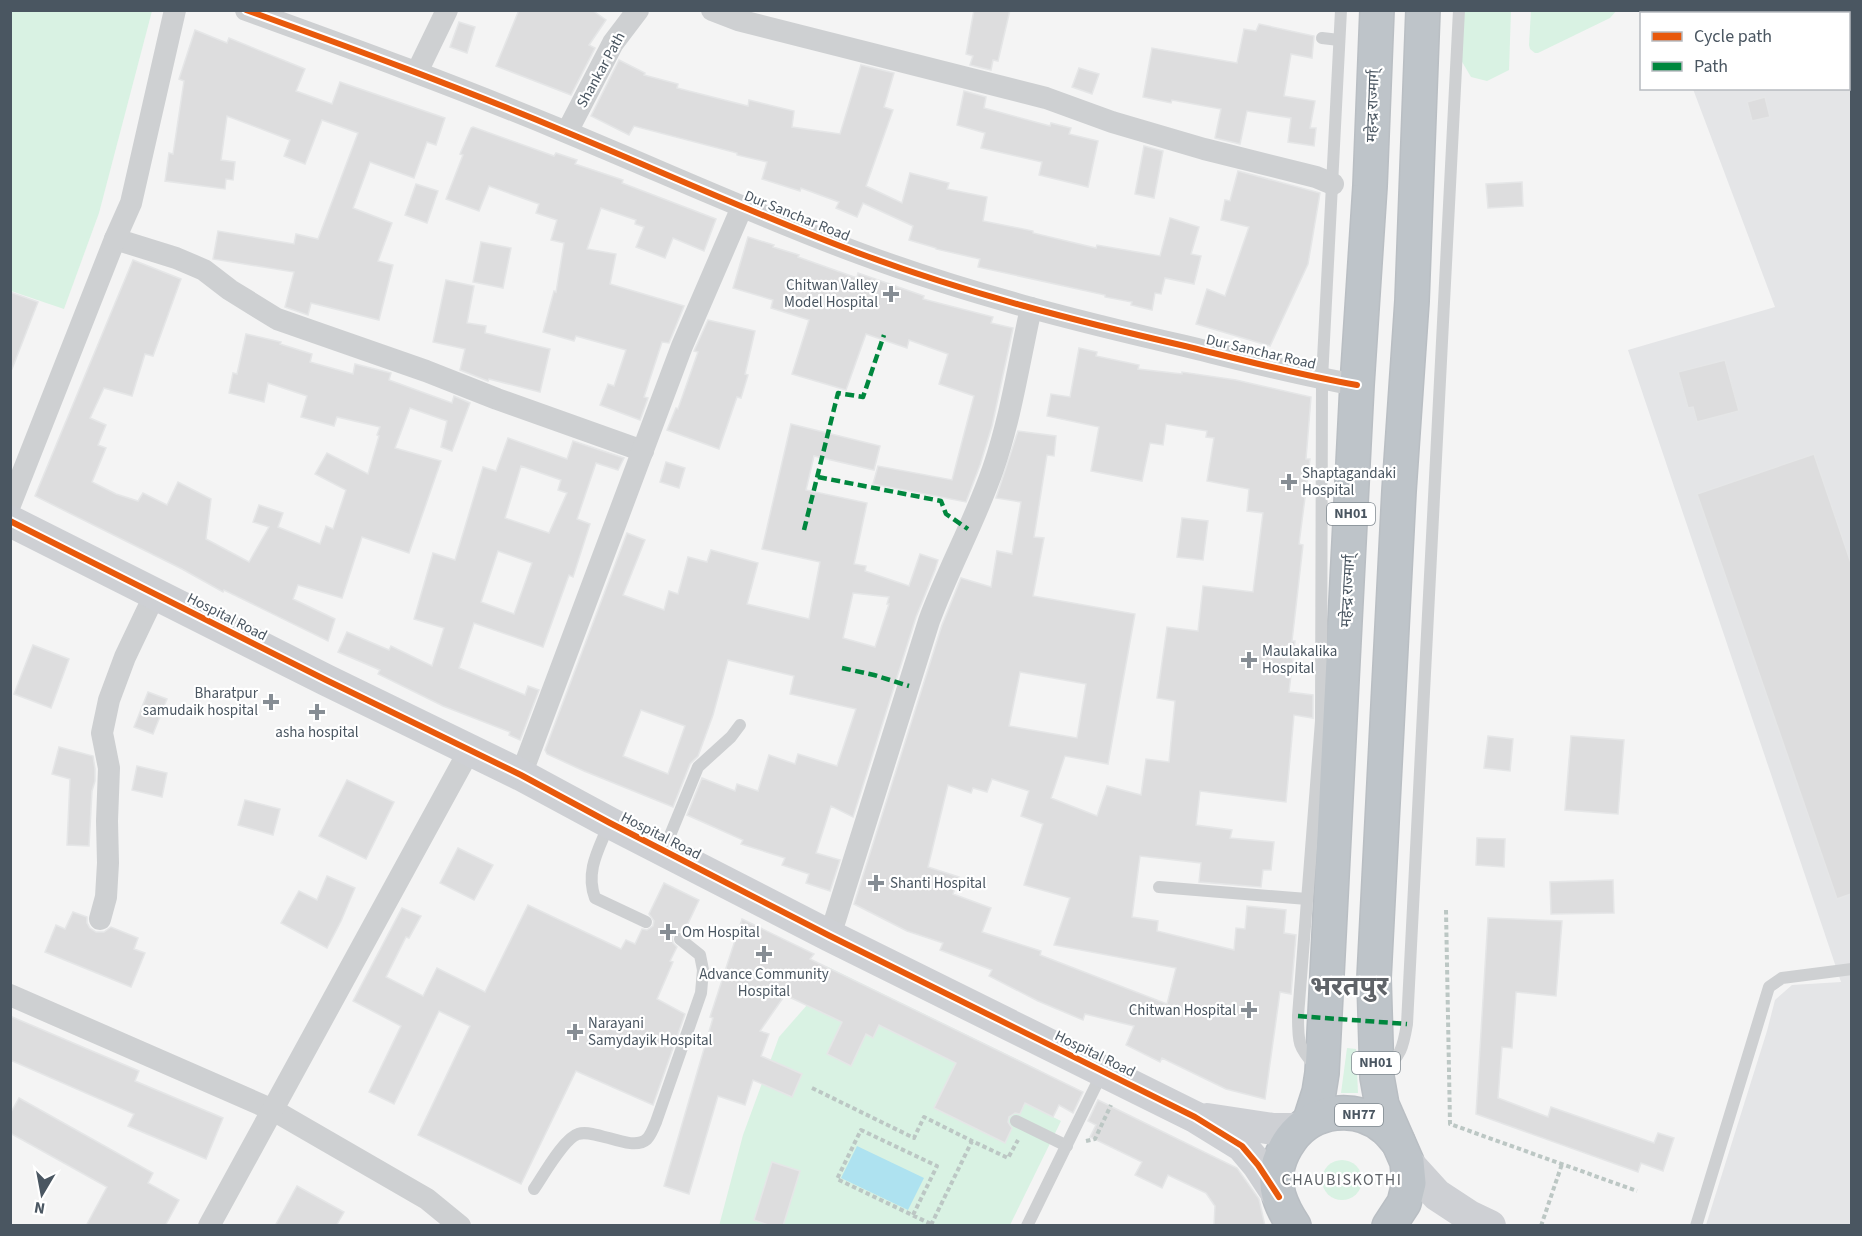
<svg xmlns="http://www.w3.org/2000/svg" width="1862" height="1236" font-family="'Source Sans 3','Noto Sans Devanagari',sans-serif">
<style>
.airport{fill:#e4e5e7}
.green{fill:#d9f2e3}
.water{fill:#aee2f0}
.lines{fill:none;stroke-linecap:round;stroke-linejoin:round}
.taxiway{stroke:#dedfe0;stroke-width:60}
.building{fill:#ddddde;stroke:#e5e6e7;stroke-width:1.5;fill-rule:evenodd}
.highway-casing{stroke:#b9bec3;stroke-width:36}
.path{stroke:#bcc7c4;stroke-width:4;stroke-dasharray:4.5 3;stroke-linecap:butt}
.lane{stroke:#ced0d2;stroke-width:12}
.street{stroke:#ced0d2;stroke-width:22}
.secondary{stroke:#ced0d4;stroke-width:32}
.highway{stroke:#bec4c9;stroke-width:33}
.quiet{stroke:#00873e;stroke-width:4.5;stroke-dasharray:9 4.5;stroke-linecap:butt}
.cycleway-casing{stroke:#fff;stroke-width:10}
.cycleway{stroke:#e8590c;stroke-width:6}
.poi-dot{fill:#868d94;stroke:#fff;stroke-width:2}
.labels{text-anchor:middle;dominant-baseline:central;stroke-width:4.5;stroke-linejoin:round;paint-order:stroke}
.shield{fill:#fff;stroke:#808990;stroke-width:1.5}
.shield-label{font-size:14px;font-weight:bold;fill:#4a5661}
.street-label{font-size:15px;fill:#4a5661;stroke:#fff}
.poi-label{font-size:15px;fill:#4a5661;stroke:#fff;text-anchor:start}
.neighbourhood-label{font-size:16px;letter-spacing:1.5px;fill:#5f6368;stroke:#fff}
.town-label{font-size:27px;font-weight:bold;fill:#5f6368;stroke:#fff}
</style>
<rect width="100%" height="100%" fill="#f4f4f4"/>
<path class="airport" d="M1662 11H1851V1225H1706L1767 1031 1775 1000 1792 985 1841 982 1628 350 1775 307 1693 89 1848 88V14H1663Z"/>
<g class="green">
<path d="M11 10 152 11 99 213 64 309 11 291Z"/>
<path d="M1531 10H1616V11L1610 18 1538 53H1535L1530 49 1529 45Z"/>
<path d="M1463 11H1511L1509 70 1487 81 1471 77 1461 60Z"/>
<path d="M826 966 1041 1071 1025 1103 1061 1121 1010 1225 719 1226 743 1135 779 1037 807 1005Z"/>
<path d="M1347 1048 1356 1049 1358 1093H1341Z"/>
<circle cx="1342" cy="1180" r="20"/>
</g>
<path class="water" d="M857 1146 924 1178 908 1210 841 1178Z"/>
<g class="lines">
<g class="taxiway">
<path d="M1757 10 1758 14"/>
<path d="M1848 43 1852 42"/>
</g>
</g>
<g class="building">
<path d="M519 10H592L606 20 589 45 595 48 571 95 496 66Z"/>
<path d="M974 10H1010L998 61 993 60 991 70 970 65 973 56 966 54Z"/>
<path d="M459 22 475 27 467 53 450 47Z"/>
<path d="M1259 24 1314 36 1312 58 1291 54 1284 96 1315 101 1310 128H1316L1314 146 1288 142 1291 118 1247 111 1240 144 1215 138 1221 109 1172 100 1171 103 1143 97 1152 48 1237 63 1244 29 1256 31Z"/>
<path d="M195 30 227 43 229 38 305 69 296 91 332 104 340 82 445 118 436 145 427 142 414 178 370 162 353 208 392 223 378 261 393 265 379 320 311 303 308 315 285 307 294 272 213 259 218 231 294 244 296 234 318 239 358 133 322 120 305 164 284 156 290 140 227 116 221 160 235 162 233 180 226 179 225 189 165 181 169 153 173 154 184 81 179 79Z"/>
<path d="M619 60 645 73 644 75 678 84 677 88 748 106 749 100 794 111 792 127 840 134 861 65 894 73 884 107 893 110 866 186 902 203 910 173 949 183 947 189 987 197 983 221 1033 231V233L1096 248 1097 245 1160 256 1170 218 1199 227 1191 254 1201 256 1194 284 1165 278 1161 294 1155 293 1152 310 1131 305 1132 302 1105 297V295L978 267 980 259 936 249V248L909 240 913 226 863 203 857 217 836 208 839 202 801 188 800 191 762 179 767 162 737 155V153L634 126 629 135 591 116Z"/>
<path d="M1079 68 1099 74 1092 94 1072 87Z"/>
<path d="M964 91 986 97 984 108 1050 126 1051 123 1071 128 1069 134 1098 141 1088 187 1039 175 1042 162 981 148 985 133 957 125Z"/>
<path d="M1765 97 1770 117 1752 121 1747 102Z"/>
<path d="M473 127 554 156 556 153 577 160 575 164 623 180 622 183 716 219 704 251 673 238 665 258 636 247 644 227 635 224 636 220 601 208 587 249 616 254 610 284 684 306 669 343 662 342 644 397 648 398 640 420 600 405 608 384 614 386 626 350 576 336 574 341 543 332 554 291 556 292 564 243 551 240 557 220 536 213 539 204 489 186 479 211 446 199 463 155 460 154 471 128Z"/>
<path d="M1144 146 1163 151 1154 198 1135 194Z"/>
<path d="M1238 171 1320 193 1308 264 1270 346 1196 324 1207 289 1225 296 1249 227 1221 220 1225 200 1230 201Z"/>
<path d="M1522 182 1523 206 1488 208 1486 184Z"/>
<path d="M416 184 438 191 427 223 405 215Z"/>
<path d="M748 237 774 245 773 247 799 255 798 257 857 278 858 273 924 296 923 299 993 317 991 323 1013 328 992 426 980 465 966 502 873 484 878 466 952 480 974 396 939 384 948 354 909 340 907 348 866 334 846 390 792 374 809 320 771 308 773 300 733 288Z"/>
<path d="M481 242 511 248 503 288 473 282Z"/>
<path d="M133 260 181 279 153 356 145 354 132 396 104 388 90 418 106 425 98 445 106 448 92 482 116 494 138 501 143 493 167 505 178 482 211 499 206 539 249 562 269 527 253 522 259 505 283 513 278 527 320 544 326 526 333 529 346 490 315 474 327 453 368 474 379 436 377 435 380 427 337 417 334 426 301 417 307 396 268 383 264 402 229 393 233 373 237 374 246 334 281 342 280 344 312 354 310 362 353 374 355 364 391 373 389 380 452 403 454 396 470 403 452 451 441 447 447 421 410 408 395 448 441 461 409 553 362 537 342 598 298 585 293 599 335 619 328 641 224 590 223 592 182 569 35 496Z"/>
<path d="M446 280 474 286 467 323 486 326 485 333 550 349 540 392 489 379 488 381 460 370 465 349 433 342Z"/>
<path d="M10 292 38 302 12 369H10Z"/>
<path d="M708 320 755 331 745 374 748 375 741 398 737 397 719 449 667 430 676 408 678 409 698 352 694 351Z"/>
<path d="M1079 348 1097 352 1096 356 1139 365 1138 369 1182 374V372L1236 380 1311 397 1306 459H1310L1299 544 1303 545 1292 641H1295L1289 692 1313 695V718L1294 715 1286 802 1200 791 1196 825 1232 830 1230 838 1274 842 1271 870H1263L1261 887 1199 882 1201 863 1140 856 1132 917 1158 921 1157 931 1234 950 1236 928 1245 929 1247 906 1286 910 1284 933 1296 935 1291 994 1280 992 1265 1099 1226 1089 1162 1058 1160 1062 1126 1045 1134 1026 1085 1014 1083 1020 1038 1001 989 976 992 970 940 950 943 943 907 931 854 904 942 625 961 578 991 587 997 551 1012 554 1021 502 996 498 1018 431 1056 436 1054 456 1047 455 1034 537 1044 538 1033 596 1135 614 1108 764 1065 756 1051 798 1097 816 1107 786 1141 795 1146 759 1169 762 1175 701 1157 698 1167 627 1198 631 1203 586 1253 592 1263 513 1247 511 1249 489 1207 481 1214 438 1206 437 1207 431 1166 424 1163 445 1150 443 1142 481 1091 471 1099 427 1047 416 1051 394 1070 397ZM1020 672 1086 684 1077 738 1009 726ZM992 779 1029 791 1021 816 1043 824 1024 885 1070 898 1054 945 1176 968 1167 1004 1040 955 1041 951 982 932 991 908 953 894 959 877 928 867 948 785 971 793 973 788 987 792Z"/>
<path d="M1725 360 1739 411 1697 422 1693 407 1688 408 1678 372Z"/>
<path d="M791 424 880 446 874 470 814 456 806 490 867 503 854 564 866 566 865 571 909 586 920 554 938 560 935 570 916 617 853 817 831 806 816 853 840 860 830 891 806 883 809 874 782 865 785 858 741 844 743 840 687 815 702 778 735 791 737 784 758 791 769 755 795 764 798 754 837 766 856 709 790 694 794 676 728 660 713 715 698 756 690 764 673 807 584 771 547 754 545 750 627 533 645 540 623 595 664 610 669 591 678 594 688 557 707 562 711 550 758 563 747 604 809 619 820 562 762 549ZM853 593 889 597 887 604H889L875 647 843 638ZM641 710 685 726 668 774 623 756Z"/>
<path d="M508 438 567 459 573 441 624 458 618 470 596 463 577 519 590 524 573 577 569 575 543 647 474 623 459 668 525 695 528 686 539 690 520 740 509 735 510 732 443 706 378 674 380 670 338 652 347 632 389 650 391 646 432 666 444 628 414 619 433 553 455 560 483 467 496 471ZM521 466 561 480 558 490 567 493 549 533 505 518ZM498 551 532 563 514 614 481 602Z"/>
<path d="M1814 454 1851 563V894L1837 899 1697 494Z"/>
<path d="M666 462 685 468 679 488 660 482Z"/>
<path d="M1182 518 1208 521 1203 560 1177 557Z"/>
<path d="M33 645 69 659 51 708 14 694Z"/>
<path d="M148 692 167 699 153 734 134 727Z"/>
<path d="M1488 736 1513 739 1510 771 1484 768Z"/>
<path d="M1571 736 1624 740 1618 814 1565 810Z"/>
<path d="M59 747 93 756 95 769V781L92 791 89 846 67 845 70 779 52 774Z"/>
<path d="M137 766 167 773 162 797 132 790Z"/>
<path d="M347 780 394 802 366 859 319 836Z"/>
<path d="M245 800 280 809 273 835 238 825Z"/>
<path d="M1477 838 1505 839 1504 867 1476 865Z"/>
<path d="M458 848 493 865 474 900 440 883Z"/>
<path d="M327 876 355 888 341 921 327 948 281 923 299 891 317 900Z"/>
<path d="M1613 880 1614 913 1551 914 1550 882Z"/>
<path d="M664 883 699 900 684 932H676L672 937 673 943 677 947 670 961 673 962 657 999 685 1014 653 1105 576 1071 521 1184 418 1135 470 1026 439 1011 394 1104 369 1092 401 1026 353 1001 402 908 421 916 409 938 406 937 386 977 423 996 437 968 485 992 528 905 621 949 626 940 635 944 642 929 647 930 653 926 654 921 649 914Z"/>
<path d="M73 912 87 917V923L90 928 96 932H104L111 927 138 938 134 949 145 953 131 987 45 952 56 925 65 929Z"/>
<path d="M1488 918 1562 921 1556 996 1516 992 1512 1048 1502 1047 1498 1098 1548 1117 1551 1107 1654 1143 1658 1133 1674 1138 1663 1171 1641 1163 1638 1172 1476 1114Z"/>
<path d="M742 919 814 954 810 959 1083 1092 1073 1113 1059 1105 1053 1117 1025 1103 1020 1114 1015 1113 1009 1117 1008 1122 1012 1128 1005 1143 934 1108 956 1063 879 1025 873 1038 866 1034 851 1066 827 1054 842 1022 785 995 760 1031 769 1034 761 1056 802 1074 792 1097 753 1080 745 1105 718 1096 689 1194 664 1186 713 1018 710 1017Z"/>
<path d="M10 1016 139 1071 135 1081 223 1118 206 1159 128 1126 134 1114 10 1060Z"/>
<path d="M19 1098 153 1173 148 1183 179 1200 165 1226H86L107 1187 10 1133V1114Z"/>
<path d="M1098 1100 1237 1168 1259 1199 1265 1226H1214L1215 1206 1206 1193 1168 1175 1162 1188 1135 1175 1142 1162 1090 1137 1096 1125 1088 1121Z"/>
<path d="M772 1162 800 1171 783 1226H771L754 1220Z"/>
<path d="M297 1186 344 1212 336 1226H275Z"/>
</g>
<g class="lines">
<g class="highway-casing">
<g id="highway">
<path d="M1310 1120 1319 1092 1322 1073 1357 385 1370 186 1377 10"/>
<path d="M1294 1226C1288 1217 1282 1206 1279 1196 1273 1175 1278 1157 1291 1139 1312 1110 1356 1103 1385 1128 1390 1132 1394 1138 1398 1142"/>
<path d="M1389 1226 1404 1203 1409 1183 1407 1162 1382 1105 1377 1077 1374 978 1399 491 1412 301 1423 10"/>
</g>
</g>
<g class="path">
<path d="M1446 910 1450 1124 1637 1191"/>
<path d="M812 1088 914 1138 924 1117 972 1141"/>
<path d="M1086 1141 1095 1139 1111 1105"/>
<path d="M913 1215 937 1166 861 1130 837 1179 931 1224"/>
<path d="M931 1225 972 1141 1008 1158 1018 1140"/>
<path d="M1541 1226 1562 1164"/>
</g>
<g class="lane">
<path d="M1322 38 1339 40"/>
<path d="M609 824C599 849 585 871 595 898L646 922"/>
<path d="M664 850 698 767 731 737 740 725"/>
<path d="M1159 887 1307 899"/>
<path d="M1316 1067C1298 1047 1298 1043 1298 1016L1321 721 1322 379 1341 10"/>
<path d="M1382 1072C1401 1056 1403 1048 1407 1024L1459 10"/>
<path d="M1016 1121 1067 1146"/>
<path d="M534 1189C543 1176 564 1138 578 1134 596 1128 632 1153 647 1139 651 1135 654 1127 656 1122L701 993 703 970 700 955 680 939"/>
<path d="M1027 1226 1102 1073"/>
<path d="M1696 1226 1769 987 1782 978 1852 969"/>
</g>
<g class="street">
<path d="M246 10C354 49 461 88 566 132 665 173 761 217 861 254 966 293 1076 321 1185 346 1242 360 1299 375 1357 385"/>
<path d="M712 10 738 20 1046 98 1112 122 1204 149 1316 177 1333 184"/>
<path d="M417 72 447 10"/>
<path d="M567 132 613 43 638 10"/>
<path d="M115 239 176 258 204 270 230 290 277 319 426 371 497 399 643 451"/>
<path d="M10 505 115 239 131 203 175 10"/>
<path d="M521 775 682 346 742 207"/>
<path d="M100 919 106 897 108 863 107 821 109 768 102 733 109 700 125 657 155 594"/>
<path d="M830 936 929 621C948 569 975 521 993 469 1011 417 1019 362 1031 308"/>
<path d="M10 995 273 1110 427 1199 460 1226"/>
<path d="M209 1226 470 749"/>
</g>
<g class="secondary">
<path d="M10 521 326 680 521 775 610 823 830 936 1195 1117 1242 1146 1258 1165 1279 1197"/>
<path d="M1207 1119 1273 1129H1298"/>
<path d="M1407 1162 1437 1195 1469 1216 1490 1226"/>
</g>
<use href="#highway" class="highway"/>
<g class="quiet">
<path d="M818 477 941 501 946 514 968 529"/>
<path d="M804 530 838 393 863 397 884 335"/>
<path d="M842 668 874 675 909 686"/>
<path d="M1298 1016 1407 1024"/>
</g>
<g class="cycleway-casing">
<g id="cycleway">
<path d="M246 10C354 49 461 88 566 132 665 173 761 217 861 254 966 293 1076 321 1185 346 1242 360 1299 375 1357 385"/>
<path d="M10 521 326 680 521 775 610 823 830 936 1195 1117 1242 1146 1258 1165 1279 1197"/>
</g>
</g>
<use href="#cycleway" class="cycleway"/>
</g>
<g class="poi-dot">
<path d="M888 285h6v6h6v6h-6v6h-6v-6h-6v-6h6z"/>
<path d="M1286 473h6v6h6v6h-6v6h-6v-6h-6v-6h6z"/>
<path d="M1246 651h6v6h6v6h-6v6h-6v-6h-6v-6h6z"/>
<path d="M268 693h6v6h6v6h-6v6h-6v-6h-6v-6h6z"/>
<path d="M314 703h6v6h6v6h-6v6h-6v-6h-6v-6h6z"/>
<path d="M873 874h6v6h6v6h-6v6h-6v-6h-6v-6h6z"/>
<path d="M665 923h6v6h6v6h-6v6h-6v-6h-6v-6h6z"/>
<path d="M761 945h6v6h6v6h-6v6h-6v-6h-6v-6h6z"/>
<path d="M1246 1001h6v6h6v6h-6v6h-6v-6h-6v-6h6z"/>
<path d="M572 1023h6v6h6v6h-6v6h-6v-6h-6v-6h6z"/>
</g>
<g class="labels">
<g class="shield">
<rect x="1327" y="503" width="48" height="22" rx="4.5"/>
<rect x="1352" y="1052" width="48" height="22" rx="4.5"/>
<rect x="1335" y="1104" width="48" height="22" rx="4.5"/>
</g>
<g class="shield-label">
<text x="1351" y="514">NH01</text>
<text x="1376" y="1063">NH01</text>
<text x="1359" y="1115">NH77</text>
</g>
<g class="street-label">
<text transform="translate(601 70) rotate(-61)">Shankar Path</text>
<text transform="translate(1373 106) rotate(-88)">महेन्द्र राज्मार्ग्</text>
<text transform="translate(797 216) rotate(22)">Dur Sanchar Road</text>
<text transform="translate(1261 352) rotate(13)">Dur Sanchar Road</text>
<text transform="translate(1348 591) rotate(-87)">महेन्द्र राज्मार्ग्</text>
<text transform="translate(227 617) rotate(27)">Hospital Road</text>
<text transform="translate(661 836) rotate(27)">Hospital Road</text>
<text transform="translate(1095 1054) rotate(26)">Hospital Road</text>
</g>
<g class="poi-label">
<text x="878" y="285" text-anchor="end">Chitwan Valley<tspan x="878" dy="17">Model Hospital</tspan></text>
<text x="1302" y="473">Shaptagandaki<tspan x="1302" dy="17">Hospital</tspan></text>
<text x="1262" y="651">Maulakalika<tspan x="1262" dy="17">Hospital</tspan></text>
<text x="258" y="693" text-anchor="end">Bharatpur<tspan x="258" dy="17">samudaik hospital</tspan></text>
<text x="317" y="732" text-anchor="middle">asha hospital</text>
<text x="890" y="883">Shanti Hospital</text>
<text x="682" y="932">Om Hospital</text>
<text x="764" y="974" text-anchor="middle">Advance Community<tspan x="764" dy="17">Hospital</tspan></text>
<text x="1236" y="1010" text-anchor="end">Chitwan Hospital</text>
<text x="588" y="1023">Narayani<tspan x="588" dy="17">Samydayik Hospital</tspan></text>
</g>
<g class="neighbourhood-label">
<text x="1342" y="1180">CHAUBISKOTHI</text>
</g>
<g class="town-label">
<text x="1349" y="986">भरतपुर</text>
</g>
</g>
<rect width="1862" height="1236" fill="none" stroke="#4a5661" stroke-width="24"/>
<rect x="1640" y="12" width="210" height="78" fill="#ffffff" stroke="#b7bbc0" stroke-width="1.5"/>
<rect x="1652" y="32" width="30" height="9" fill="#e8590c" stroke="#b7bbc0" stroke-width="1.5"/>
<text x="1694" y="42" font-size="18" fill="#4a5661">Cycle path</text>
<rect x="1652" y="62" width="30" height="9" fill="#00873e" stroke="#b7bbc0" stroke-width="1.5"/>
<text x="1694" y="72" font-size="18" fill="#4a5661">Path</text>
<g transform="translate(42 1194) rotate(190)" stroke="#ffffff" stroke-width="4.5" paint-order="stroke">
<path d="M0-4.5L10 22L0 15L-10 22Z" fill="#4a5661"/>
<text y="-9" font-size="16" font-weight="bold" text-anchor="middle" fill="#4a5661">N</text>
</g>
</svg>
